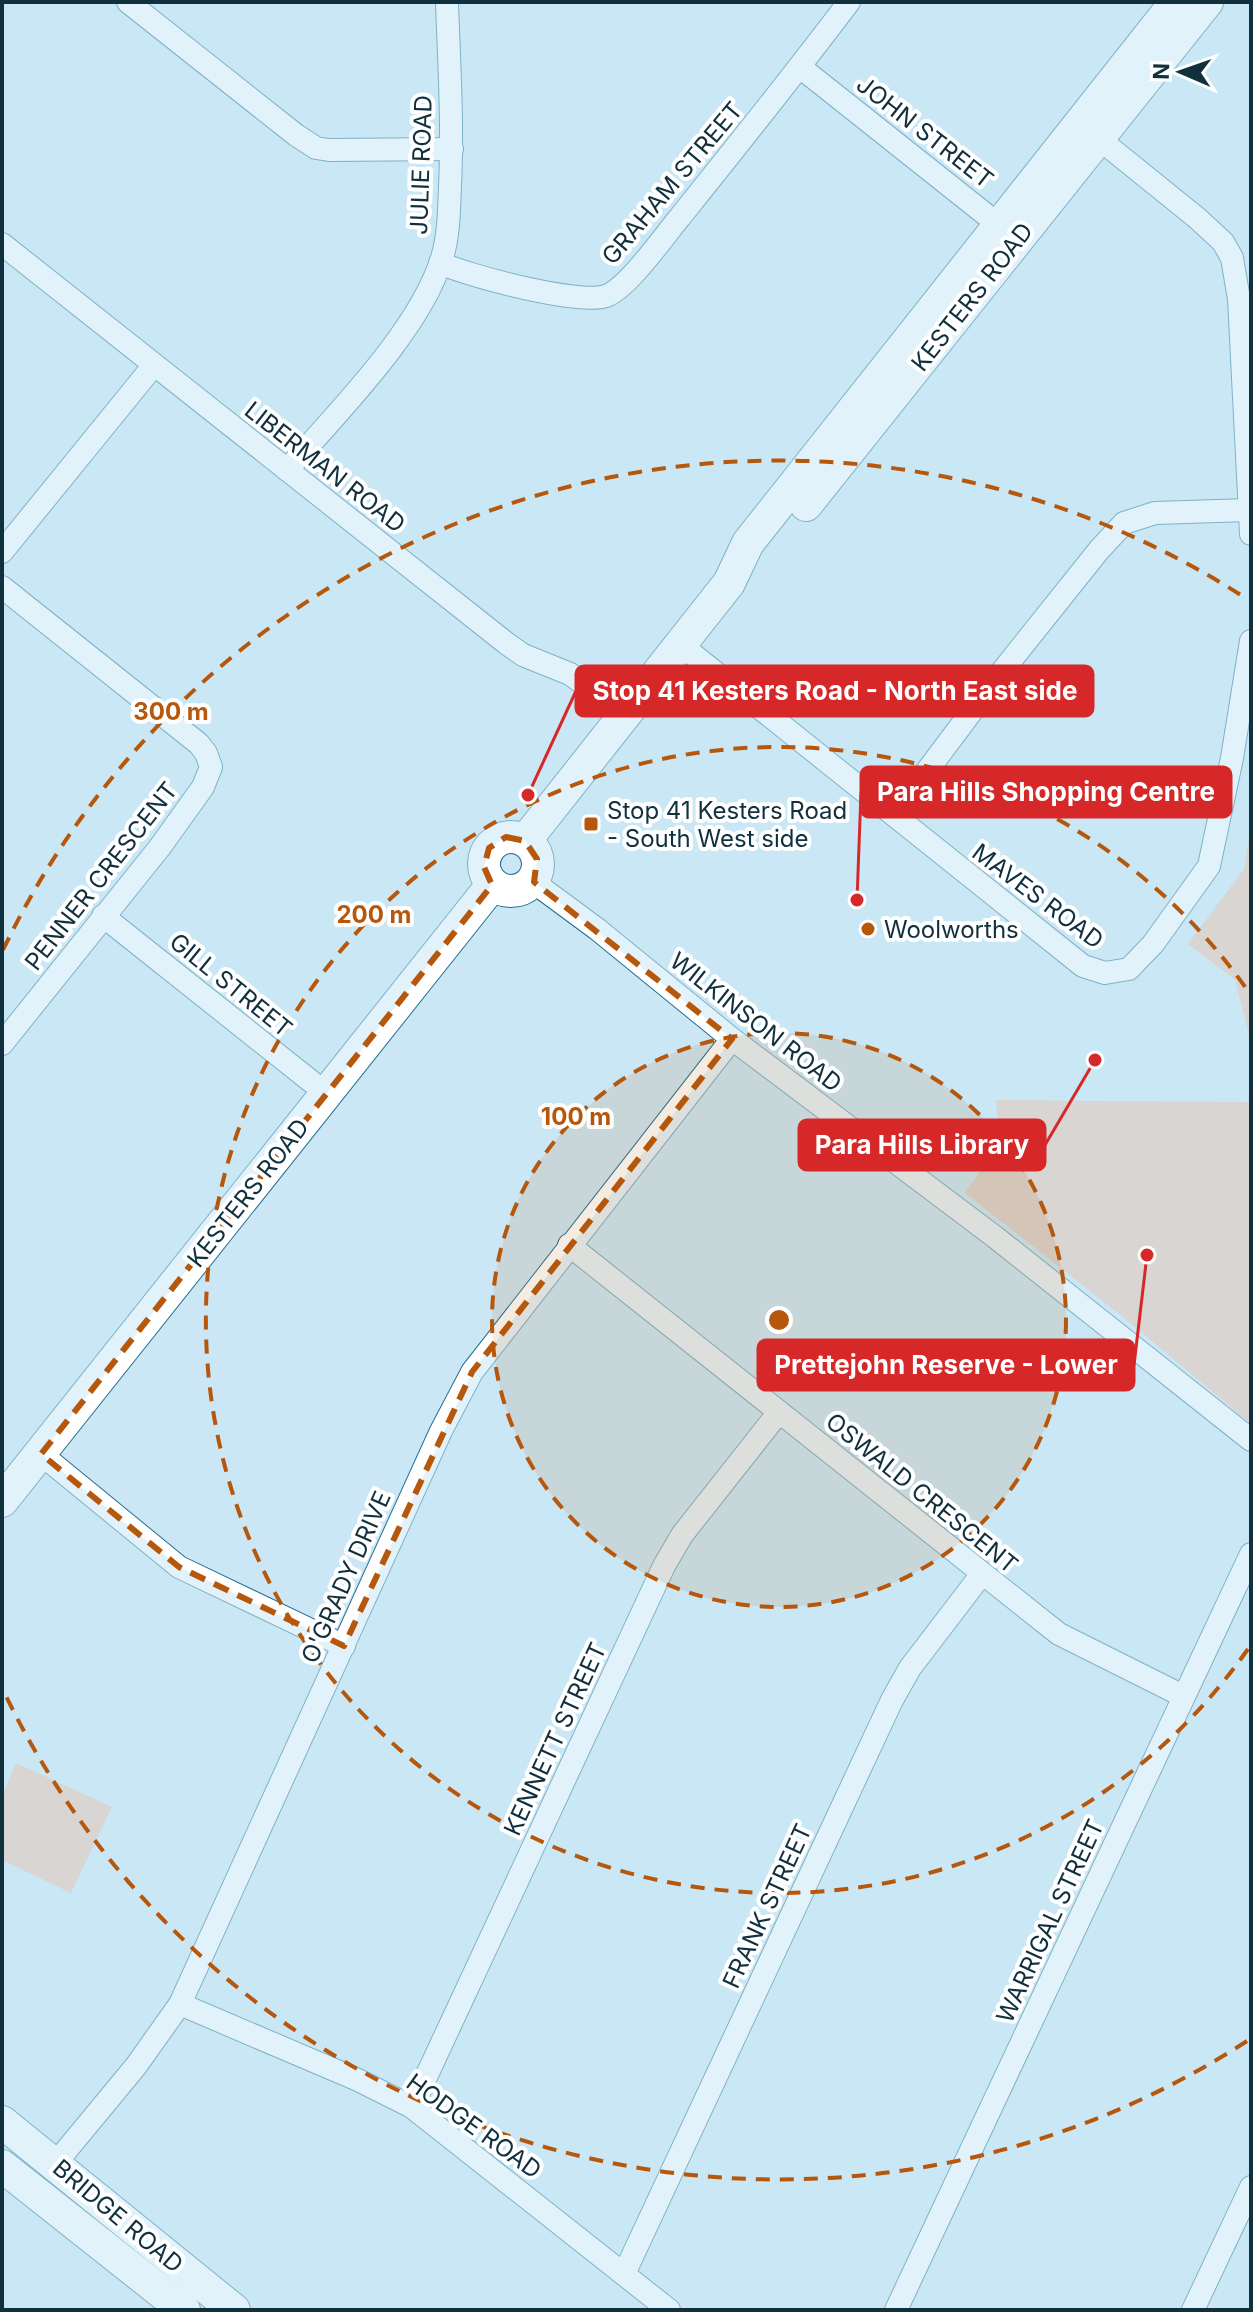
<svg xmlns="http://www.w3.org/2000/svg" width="1253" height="2312" font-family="Inter,sans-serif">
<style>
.green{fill:#e9bea6}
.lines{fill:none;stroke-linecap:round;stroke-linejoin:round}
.minor-casing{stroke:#227091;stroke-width:24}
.secondary-casing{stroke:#227091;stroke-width:34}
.minor{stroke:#fff;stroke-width:22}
.secondary{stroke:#fff;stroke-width:32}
.marked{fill:none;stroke:#b6570b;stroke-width:6;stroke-dasharray:16 10;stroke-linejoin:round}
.ring{fill:none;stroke:#b6570b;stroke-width:4;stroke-dasharray:14 10}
.poi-dot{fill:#b6570b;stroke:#fff;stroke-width:3}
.labels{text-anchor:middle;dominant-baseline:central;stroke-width:8;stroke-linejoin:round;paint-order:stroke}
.street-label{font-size:24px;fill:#11303e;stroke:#fff}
.poi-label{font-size:24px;fill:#11303e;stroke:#fff;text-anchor:start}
.centre{fill:#b6570b;stroke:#fff;stroke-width:4}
.ring-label{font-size:24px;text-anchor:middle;font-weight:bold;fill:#b6570b;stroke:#fff;stroke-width:8;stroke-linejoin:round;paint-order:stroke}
.leader{fill:none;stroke:#d62828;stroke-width:3}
.callout-dot{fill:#d62828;stroke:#fff;stroke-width:3}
.callout{fill:#d62828;stroke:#d62828;stroke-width:3}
.callout-label{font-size:26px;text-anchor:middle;font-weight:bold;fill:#fff}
</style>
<rect width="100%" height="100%" fill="#cbe7f6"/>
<g class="green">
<path d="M1251 825V1043L1235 980 1188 944 1244 869Z"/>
<path d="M996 1100 1251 1102V1424L1123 1317 965 1193 1000 1142Z"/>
<path d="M16 1763 112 1807 71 1893 2 1860V1796Z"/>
</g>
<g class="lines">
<g class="minor-casing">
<g id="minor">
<path d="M128 2 296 135 316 148 329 150 452 149"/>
<path d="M800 67 1009 233"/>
<path d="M1088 130 1197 218 1223 242 1232 258 1239 299 1251 534"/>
<path d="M2 244 506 643 523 655 570 674 626 714"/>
<path d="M440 263C469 276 578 305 606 296 628 288 664 236 680 217 737 146 794 75 849 2"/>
<path d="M287 470C336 414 420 330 442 258 449 235 449 210 450 186 453 124 449 63 447 2"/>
<path d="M2 552 154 365"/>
<path d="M2 587 199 744 206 753 211 767 203 787 160 847 2 1044"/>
<path d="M681 645 1083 966 1105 973 1129 969 1153 944 1209 866 1232 758 1251 641"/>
<path d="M894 815 996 679 1099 550 1124 523 1155 513 1249 510"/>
<path d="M532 881 597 929 732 1039 995 1237 1251 1440"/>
<path d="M103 916 327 1094"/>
<path d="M569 1245 1059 1634 1183 1696"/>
<path d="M41 1454 179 1567 344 1646"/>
<path d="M180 2004 358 2080 412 2107 669 2310"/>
<path d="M412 2107 664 1566 682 1535 779 1412"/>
<path d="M55 2164 136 2066 180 2004 441 1431 472 1372 732 1039"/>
<path d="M624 2274 892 1700 910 1668 981 1575"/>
<path d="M896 2310 1251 1554"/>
<path d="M1193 2310 1251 2187"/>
</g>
</g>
<g class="secondary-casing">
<g id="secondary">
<path d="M806 505 1207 2"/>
<circle cx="511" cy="864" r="27"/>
<path d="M525 841 729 583 748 543 1176 2"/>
<path d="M2 1501 493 884"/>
<path d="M2 2122 234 2310"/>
<path d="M2 2166 184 2310"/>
</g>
</g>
<use href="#minor" class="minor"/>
<use href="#secondary" class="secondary"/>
</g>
<path d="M0 0H1253V2312H0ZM506 837 525 841 537 859 534 882 732 1039 472 1372 344 1646 179 1567 41 1454 492 885 484 867 489 848Z" fill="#cbe7f6" fill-opacity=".55" fill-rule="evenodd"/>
<path class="marked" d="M506 837 525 841 537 859 534 882 732 1039 472 1372 344 1646 179 1567 41 1454 492 885 484 867 489 848Z"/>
<circle cx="779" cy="1320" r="287" fill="#b6570b" fill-opacity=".12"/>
<g class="ring">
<circle cx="779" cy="1320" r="287"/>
<path d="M1248 1649A573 573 0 1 1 1248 991"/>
<path d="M1247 2041A860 860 0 0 1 3 1690M3 950A860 860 0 0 1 1247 599"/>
</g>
<g class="poi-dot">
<rect x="583" y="816" width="16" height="16" rx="4"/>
<circle cx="868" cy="929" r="8"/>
</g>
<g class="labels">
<g class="street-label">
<text transform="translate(925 132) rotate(38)">JOHN STREET</text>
<text transform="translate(421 165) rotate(-88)">JULIE ROAD</text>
<text transform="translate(672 183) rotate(-50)">GRAHAM STREET</text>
<text transform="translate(972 297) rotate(-52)">KESTERS ROAD</text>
<text transform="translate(325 467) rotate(38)">LIBERMAN ROAD</text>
<text transform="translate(101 876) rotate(-52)">PENNER CRESCENT</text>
<text transform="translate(1038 896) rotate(37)">MAVES ROAD</text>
<text transform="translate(231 985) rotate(39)">GILL STREET</text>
<text transform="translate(756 1022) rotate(38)">WILKINSON ROAD</text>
<text transform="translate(248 1193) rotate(-52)">KESTERS ROAD</text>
<text transform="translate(922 1493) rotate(39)">OSWALD CRESCENT</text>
<text transform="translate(346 1577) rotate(-66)">O'GRADY DRIVE</text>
<text transform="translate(555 1739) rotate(-65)">KENNETT STREET</text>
<text transform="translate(767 1906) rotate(-65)">FRANK STREET</text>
<text transform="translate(1050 1921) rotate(-65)">WARRIGAL STREET</text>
<text transform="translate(474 2126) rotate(36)">HODGE ROAD</text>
<text transform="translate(118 2216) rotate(40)">BRIDGE ROAD</text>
</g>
<g class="poi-label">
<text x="607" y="810">Stop 41 Kesters Road<tspan x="607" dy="28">- South West side</tspan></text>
<text x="884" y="929">Woolworths</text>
</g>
</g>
<circle cx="779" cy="1320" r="12" class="centre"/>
<g class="ring-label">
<text x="171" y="720">300 m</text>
<text x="374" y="923">200 m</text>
<text x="576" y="1125">100 m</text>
</g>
<path class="leader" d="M528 795L576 691M857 900L861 792M1095 1060L1045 1145M1147 1255L1134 1365"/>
<g class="callout-dot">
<circle cx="528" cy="795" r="8"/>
<circle cx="857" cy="900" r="8"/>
<circle cx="1095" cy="1060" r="8"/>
<circle cx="1147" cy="1255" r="8"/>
</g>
<g class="callout">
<rect x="576" y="666" width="517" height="50" rx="8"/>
<rect x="861" y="767" width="370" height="50" rx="8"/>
<rect x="799" y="1120" width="246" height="50" rx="8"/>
<rect x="758" y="1340" width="376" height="50" rx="8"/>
</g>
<g class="callout-label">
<text x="835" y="700">Stop 41 Kesters Road - North East side</text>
<text x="1046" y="801">Para Hills Shopping Centre</text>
<text x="922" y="1154">Para Hills Library</text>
<text x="946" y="1374">Prettejohn Reserve - Lower</text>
</g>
<rect width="1253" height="2312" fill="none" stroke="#11303e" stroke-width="8"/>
<g transform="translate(1181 72) rotate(272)" stroke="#ffffff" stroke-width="6" paint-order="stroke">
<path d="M0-6L14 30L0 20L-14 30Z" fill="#11303e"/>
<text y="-12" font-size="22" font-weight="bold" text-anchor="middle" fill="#11303e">N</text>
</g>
</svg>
